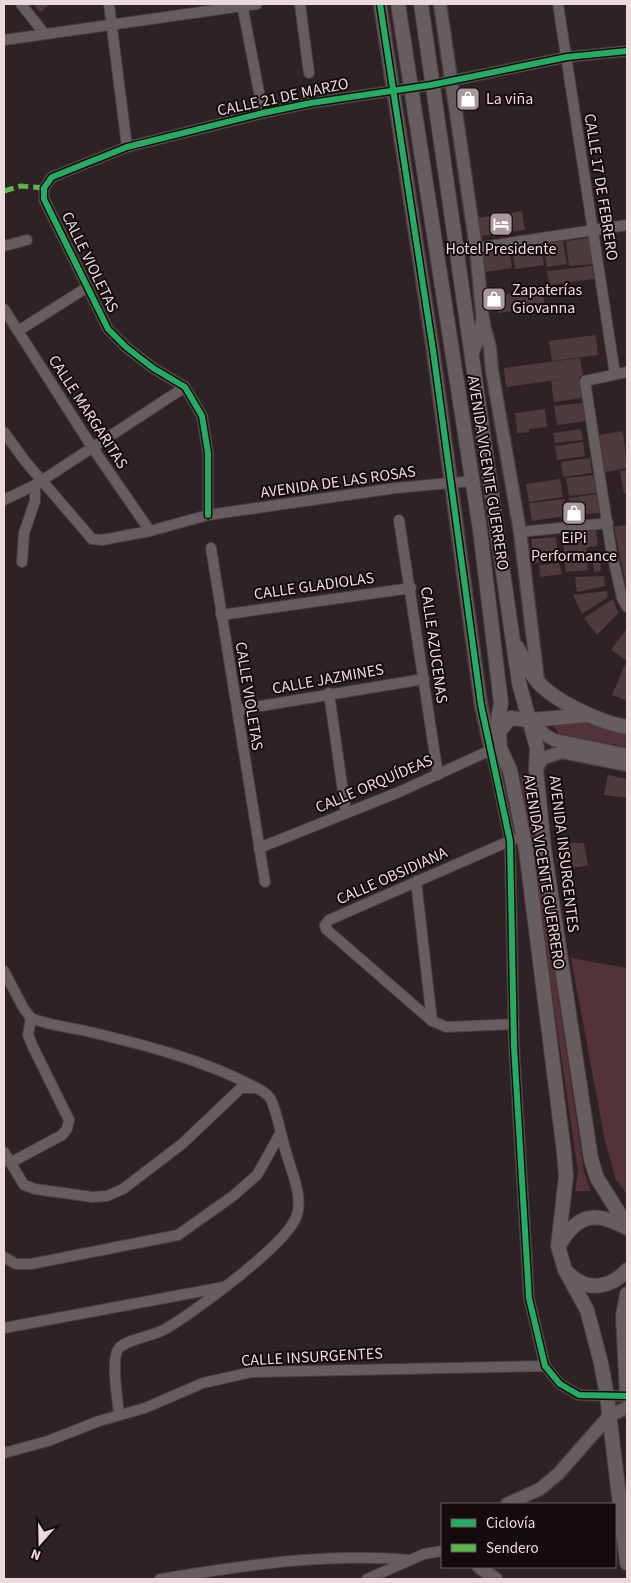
<svg xmlns="http://www.w3.org/2000/svg" width="631" height="1583" font-family="'Source Sans 3',sans-serif">
<style>
.green{fill:#533239}
.building{fill:#4d3b3e}
.lines{fill:none;stroke-linecap:round;stroke-linejoin:round}
.minor-casing{stroke:#493d3f;stroke-width:12}
.tertiary-casing{stroke:#493d3f;stroke-width:15}
.secondary-casing{stroke:#493d3f;stroke-width:16}
.minor{stroke:#675d5f;stroke-width:10}
.tertiary{stroke:#675d5f;stroke-width:12}
.secondary{stroke:#675d5f;stroke-width:14}
.quiet{stroke:#58b947;stroke-width:5;stroke-dasharray:10 5;stroke-linecap:butt}
.cycleway-casing{stroke:#150a0c;stroke-width:9}
.cycleway{stroke:#26ab63;stroke-width:6}
.labels{text-anchor:middle;dominant-baseline:central;stroke-width:4;stroke-linejoin:round;paint-order:stroke}
.street-label{font-size:16px;fill:#ebd9dc;stroke:#150a0c}
.poi-label{font-size:16px;fill:#ebd9dc;stroke:#150a0c;text-anchor:start}
</style>
<rect width="100%" height="100%" fill="#2f2224"/>
<g class="green">
<path d="M561 717 627 732V747L559 734 552 724Z"/>
<path d="M520 774H526L584 1172 591 1191H575L578 1171Z"/>
<path d="M571 958 627 968V1194L616 1180 605 1141Z"/>
</g>
<g class="building">
<path d="M33 4H50L40 12Z"/>
<path d="M522 211 525 230 480 236 477 218Z"/>
<path d="M589 238 594 264 569 266 566 241Z"/>
<path d="M563 241 567 264 547 267 543 243Z"/>
<path d="M541 244 544 265 515 269 512 247Z"/>
<path d="M509 248 512 268 484 272 481 251Z"/>
<path d="M592 266 594 279 549 285 547 271Z"/>
<path d="M542 288 545 306 498 313 495 296Z"/>
<path d="M596 335 598 355 552 361 549 341Z"/>
<path d="M580 358 583 376 579 377 582 398 554 402 551 381 563 379 506 387 504 368Z"/>
<path d="M583 403 585 421 557 425 554 406Z"/>
<path d="M545 409 547 427 529 429V432L517 433 515 413Z"/>
<path d="M581 429 583 440 555 443 553 433Z"/>
<path d="M623 431 627 468 605 472 599 435Z"/>
<path d="M583 442 585 456 557 460 555 446Z"/>
<path d="M590 458 592 473 563 477 561 462Z"/>
<path d="M627 470V493L624 494 620 471Z"/>
<path d="M595 475 597 493 569 496 566 478Z"/>
<path d="M560 479 563 497 529 502 526 484Z"/>
<path d="M597 494 600 513 571 516 569 498Z"/>
<path d="M564 499 566 516 532 521 529 503Z"/>
<path d="M627 525V590L614 527Z"/>
<path d="M596 530 598 545 586 548 588 570 566 572 562 532Z"/>
<path d="M556 537 558 560 534 563 531 539Z"/>
<path d="M592 554H599L601 571 594 572Z"/>
<path d="M559 563 562 574 540 577 539 565Z"/>
<path d="M604 576 605 586 577 592 575 577Z"/>
<path d="M607 591 608 597 582 614 573 595Z"/>
<path d="M613 599 618 613 597 635 584 618Z"/>
<path d="M627 628V661L611 650Z"/>
<path d="M627 660V701L612 695Z"/>
<path d="M608 775 627 779V798L604 795Z"/>
<path d="M569 843H584L588 865 572 868Z"/>
</g>
<g class="lines">
<g class="minor-casing">
<g id="minor">
<path d="M21 4 44 33"/>
<path d="M109 4 127 147"/>
<path d="M242 4 263 113"/>
<path d="M300 4 309 73"/>
<path d="M558 4 615 374"/>
<path d="M4 40 257 4"/>
<path d="M4 246 27 240"/>
<path d="M457 248H476L627 225"/>
<path d="M4 309 92 447 150 531"/>
<path d="M18 331 86 288"/>
<path d="M627 372 585 381 611 549 622 598 627 607"/>
<path d="M4 432 25 461 92 539 102 540 150 531 208 515 396 488 472 481"/>
<path d="M4 500 35 485 185 387"/>
<path d="M208 515V453L202 416 185 387 153 368 126 347 108 329 44 199V188L52 177 127 147 263 113 311 103 431 85 567 57 627 51"/>
<path d="M399 520 438 775"/>
<path d="M520 532 608 523"/>
<path d="M211 548 265 882"/>
<path d="M22 562 24 533 35 501V485"/>
<path d="M221 615 411 588"/>
<path d="M329 693 346 813"/>
<path d="M237 710 424 679"/>
<path d="M259 848 399 792 491 750 510 841 514 1046 529 1298 545 1366 560 1384 579 1395 627 1396"/>
<path d="M416 881 432 1021"/>
<path d="M4 971 24 1009 31 1018"/>
<path d="M31 1018C50 1026 70 1027 90 1032 145 1045 204 1060 255 1087 259 1089 267 1094 270 1098 276 1107 282 1140 286 1152 291 1171 303 1195 297 1215 289 1243 194 1312 167 1328 153 1337 129 1338 119 1348 110 1358 118 1401 119 1415"/>
<path d="M514 1024 446 1027 432 1021 326 929 325 925 329 920 514 839"/>
<path d="M4 1152 24 1185 35 1189 92 1197 107 1196 123 1189 182 1144 241 1088H255"/>
<path d="M10 1163 62 1135 67 1129 69 1120 33 1047 28 1035 31 1018"/>
<path d="M4 1257 16 1264H31L178 1235 233 1196 257 1175 280 1134"/>
<path d="M4 1328 224 1287"/>
<path d="M4 1453 48 1441 99 1421 145 1408 203 1383 252 1372 545 1366"/>
<path d="M160 1579C242 1566 326 1552 409 1560"/>
<path d="M367 1579 424 1554 442 1551"/>
</g>
</g>
<g class="tertiary-casing">
<g id="tertiary">
<path d="M380 4 433 350 481 705 491 750 500 748"/>
<path d="M440 4 476 248 483 322 490 348 492 371 520 532 538 681"/>
<path d="M531 720 545 735 554 740 627 755"/>
<path d="M536 769 543 758 562 752 627 765"/>
<path d="M507 1504 540 1489 558 1474 610 1415 627 1408"/>
<path d="M479 1567 496 1579"/>
</g>
</g>
<g class="secondary-casing">
<g id="secondary">
<path d="M398 4 480 530 501 703 498 720 500 748 510 770 526 850 564 1152 566 1176 558 1246 565 1270 587 1310 601 1363 607 1396 627 1563"/>
<path d="M421 4 519 683 537 748 536 769 544 848 591 1159 597 1178 627 1226"/>
<path d="M473 350 483 322"/>
<path d="M517 647C523 658 529 671 537 681 554 701 601 723 627 727"/>
<path d="M499 732 510 718 531 720 588 715"/>
<path d="M560 1244C578 1213 597 1211 627 1228"/>
<path d="M569 1274C587 1292 611 1288 627 1270"/>
<path d="M627 1294 623 1316 627 1396"/>
</g>
</g>
<use href="#minor" class="minor"/>
<use href="#tertiary" class="tertiary"/>
<use href="#secondary" class="secondary"/>
<path class="quiet" d="M4 191 21 186 44 188"/>
<g class="cycleway-casing">
<g id="cycleway">
<path d="M380 4 433 350 481 705 510 841 514 1046 529 1298 545 1366 560 1384 579 1395 627 1396"/>
<path d="M208 515V453L202 416 185 387 153 368 126 347 108 329 44 199V188L52 177 127 147 263 113 311 103 431 85 567 57 627 51"/>
</g>
</g>
<use href="#cycleway" class="cycleway"/>
</g>
<defs>
<g id="shop-square" transform="scale(1.25)"><rect x="-9" y="-9" width="18" height="18" rx="4" fill="#a9999c" stroke="#150a0c"/><path d="M-5-2.5h2.3a2.7 3.5 0 0 1 5.4 0H5L5.5 6h-11ZM-1.5-2.5h3a1.5 2.3 0 0 0-3 0Z" fill="#fff"/></g>
<g id="hotel-square" transform="scale(1.25)"><rect x="-9" y="-9" width="18" height="18" rx="4" fill="#a9999c" stroke="#150a0c"/><path d="M-6-4.5h1.5V1H6V5H4.5V3h-9V5H-6ZM-4 0a1.8 1.8 0 1 1 3.6 0ZM.5 0V-2.5h3Q6-2.5 6 0Z" fill="#fff"/></g>
</defs>
<g fill-rule="evenodd">
<use href="#shop-square" x="468" y="99"/>
<use href="#hotel-square" x="501" y="224"/>
<use href="#shop-square" x="494" y="299"/>
<use href="#shop-square" x="574" y="513"/>
</g>
<g class="labels">
<g class="street-label">
<text transform="translate(283 97) rotate(-12)">CALLE 21 DE MARZO</text>
<text transform="translate(601 187) rotate(81)">CALLE 17 DE FEBRERO</text>
<text transform="translate(90 262) rotate(64)">CALLE VIOLETAS</text>
<text transform="translate(88 412) rotate(57)">CALLE MARGARITAS</text>
<text transform="translate(488 473) rotate(81)">AVENIDA VICENTE GUERRERO</text>
<text transform="translate(338 482) rotate(-8)">AVENIDA DE LAS ROSAS</text>
<text transform="translate(314 586) rotate(-8)">CALLE GLADIOLAS</text>
<text transform="translate(434 645) rotate(82)">CALLE AZUCENAS</text>
<text transform="translate(328 679) rotate(-10)">CALLE JAZMINES</text>
<text transform="translate(249 696) rotate(81)">CALLE VIOLETAS</text>
<text transform="translate(374 784) rotate(-23)">CALLE ORQUÍDEAS</text>
<text transform="translate(564 854) rotate(83)">AVENIDA INSURGENTES</text>
<text transform="translate(544 872) rotate(81)">AVENIDA VICENTE GUERRERO</text>
<text transform="translate(392 876) rotate(-24)">CALLE OBSIDIANA</text>
<text transform="translate(312 1357) rotate(-3)">CALLE INSURGENTES</text>
</g>
<g class="poi-label">
<text x="486" y="99">La viña</text>
<text x="501" y="249" text-anchor="middle">Hotel Presidente</text>
<text x="512" y="290">Zapaterías<tspan x="512" dy="18">Giovanna</tspan></text>
<text x="574" y="538" text-anchor="middle">EiPi<tspan x="574" dy="18">Performance</tspan></text>
</g>
</g>
<rect width="631" height="1583" fill="none" stroke="#ebd9dc" stroke-width="10"/>
<rect x="441" y="1503" width="175" height="65" fill="#150a0c" stroke="#6b5d5f"/>
<rect x="451" y="1519" width="25" height="8" fill="#26ab63" stroke="#6b5d5f"/>
<text x="486" y="1528" font-size="15" fill="#ebd9dc">Ciclovía</text>
<rect x="451" y="1544" width="25" height="8" fill="#58b947" stroke="#6b5d5f"/>
<text x="486" y="1553" font-size="15" fill="#ebd9dc">Sendero</text>
<g transform="translate(40 1543) rotate(200)" stroke="#150a0c" stroke-width="4" paint-order="stroke">
<path d="M0-4L9 19L0 12L-9 19Z" fill="#ebd9dc"/>
<text y="-8" font-size="14" font-weight="bold" text-anchor="middle" fill="#ebd9dc">N</text>
</g>
</svg>
